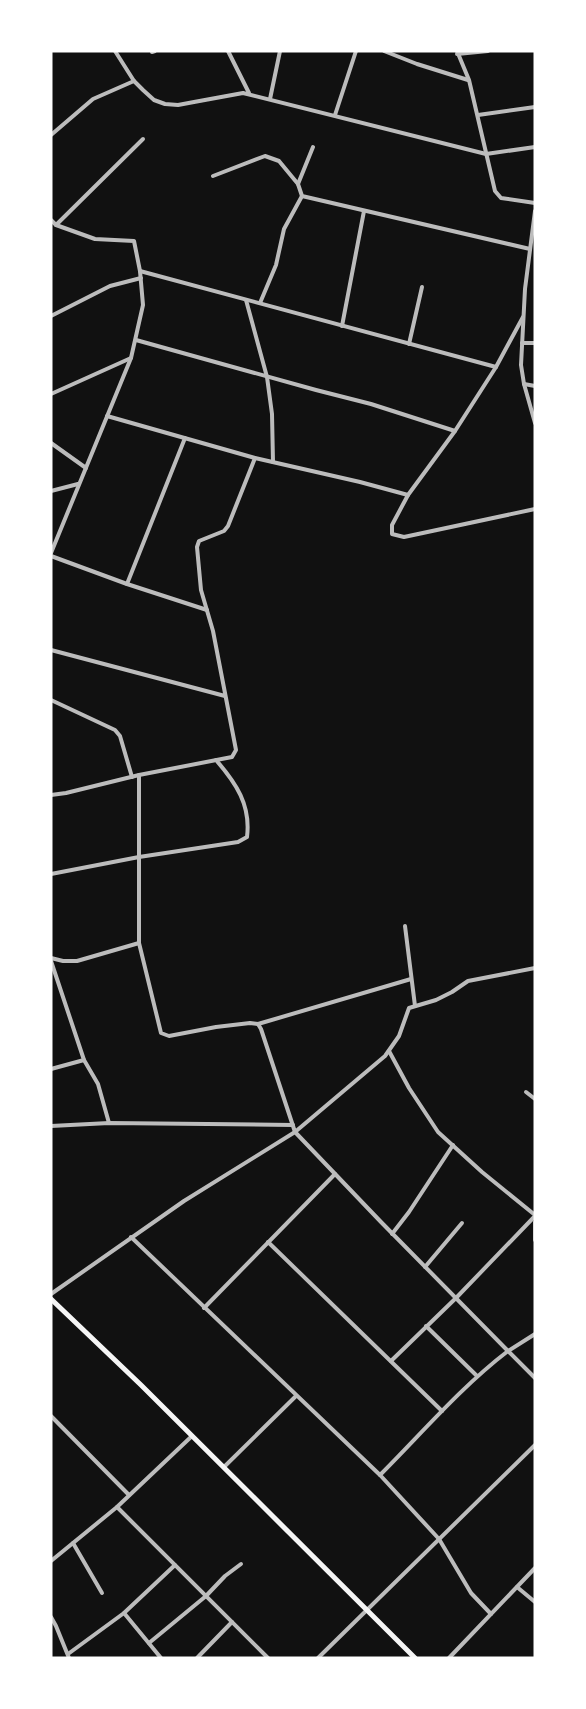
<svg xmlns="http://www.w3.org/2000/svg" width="586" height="1709" font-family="Barlow,sans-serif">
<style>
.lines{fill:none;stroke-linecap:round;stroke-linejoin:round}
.minor{stroke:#bcbcbc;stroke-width:4}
.secondary{stroke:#f5f5f5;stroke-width:5}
</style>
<rect width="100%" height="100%" fill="#111"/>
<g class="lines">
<g class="minor">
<path d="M115 51 134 81 143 90 154 100 165 104 178 105 194 102 243 93 486 154 535 147"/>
<path d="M228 51 249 93"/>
<path d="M384 51 417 64 468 80"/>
<path d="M457 51 469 80 495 191 501 198 535 203"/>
<path d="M152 52 155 51"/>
<path d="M457 54 488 51"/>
<path d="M270 99 280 51"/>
<path d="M335 115 356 51"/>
<path d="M478 115 535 107"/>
<path d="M51 135 93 99 134 81"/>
<path d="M313 147 298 184 302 196 530 249"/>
<path d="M213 176 265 156 279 161 298 184"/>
<path d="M535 211 525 289 521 365 524 384 535 423"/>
<path d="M51 220 56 225 95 239 134 241 140 271 143 305 131 358 51 553"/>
<path d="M56 225 143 139"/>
<path d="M140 271 496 367"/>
<path d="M246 300 267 377 272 414 273 462"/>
<path d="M260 303 276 265 284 229 302 196"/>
<path d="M51 316 110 286 141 278"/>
<path d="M523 317 496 367 455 431 408 495 392 525V534L404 537 535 509"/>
<path d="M342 326 364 211"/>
<path d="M136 340 316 390 371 404 455 431"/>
<path d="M522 343H535"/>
<path d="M409 344 422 287"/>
<path d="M524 384 535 386"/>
<path d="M51 394 131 358"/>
<path d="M107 416 255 458 360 482 408 495"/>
<path d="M51 443 86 468"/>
<path d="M51 491 78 484"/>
<path d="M51 556 127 584 207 610"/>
<path d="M127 584 185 438"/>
<path d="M51 650 225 696"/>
<path d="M51 700 115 730 120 736 132 777"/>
<path d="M139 775V943L161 1033 169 1036 216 1027 250 1023 258 1024 411 979"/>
<path d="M51 795 66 793 139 775 232 757 236 750 213 631 201 590 197 547 199 541 224 531 228 526 255 458"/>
<path d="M51 874 139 857 238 842 247 837C251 805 236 783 216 760"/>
<path d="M405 926 415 1006"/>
<path d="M51 958 63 961H77L139 943"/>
<path d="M51 961 84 1060 98 1084 109 1123"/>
<path d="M258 1024 261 1029 295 1132 385 1056 399 1036 409 1008 436 1000 452 992 468 981 535 968"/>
<path d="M389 1051 409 1088 438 1132 482 1172 535 1215"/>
<path d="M51 1069 84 1060"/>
<path d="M526 1092 535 1099"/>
<path d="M51 1126 109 1123 293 1125"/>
<path d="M392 1234 409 1212 453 1145"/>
<path d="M131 1237 380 1475"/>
<path d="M535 1240V1222"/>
<path d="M268 1242 442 1411"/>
<path d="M425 1267 462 1223"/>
<path d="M51 1294 184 1201 295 1132 381 1222 508 1351C461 1387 422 1433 380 1475L439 1539 471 1593 491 1614"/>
<path d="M204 1308 335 1174"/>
<path d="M426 1326 477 1376"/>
<path d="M535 1334 508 1351 535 1378"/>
<path d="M391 1361 456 1298 535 1216"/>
<path d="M51 1416 129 1495"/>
<path d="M224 1467 296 1396"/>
<path d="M117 1507 268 1658"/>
<path d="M73 1543 102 1593"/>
<path d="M51 1561 117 1507 192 1436"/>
<path d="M517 1587 535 1602"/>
<path d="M124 1613 161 1658"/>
<path d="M51 1617 56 1626 69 1658"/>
<path d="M149 1643 206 1596 225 1576 241 1564"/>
<path d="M68 1654 124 1613 175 1565"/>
<path d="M197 1658 232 1622"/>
<path d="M318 1658 535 1445"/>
<path d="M449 1658 535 1568"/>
</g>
<path class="secondary" d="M51 1299 141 1385 415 1658"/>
</g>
<rect width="586" height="1709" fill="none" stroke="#ffffff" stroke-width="105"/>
</svg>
